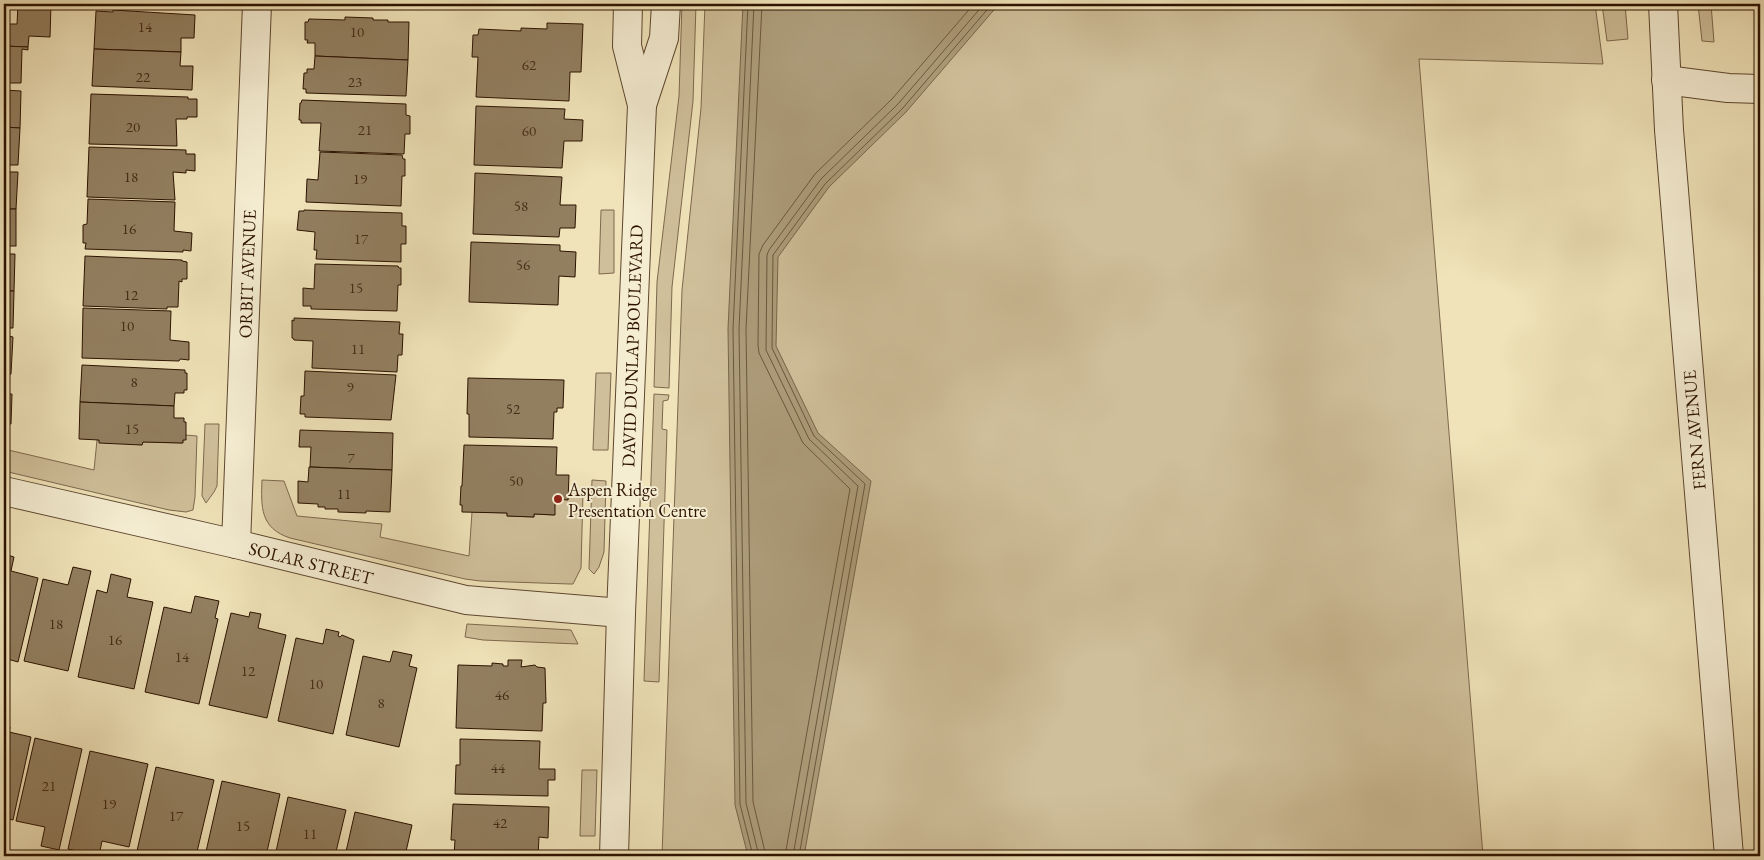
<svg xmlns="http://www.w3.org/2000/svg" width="1764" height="860" font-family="'EB Garamond',serif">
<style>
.green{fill:#cfbf9a;stroke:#7e684d}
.water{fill:#ad9c7a;stroke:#796549}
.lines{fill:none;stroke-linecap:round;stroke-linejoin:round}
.shore{stroke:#6c573d;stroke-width:1}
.building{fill:#927f60;stroke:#2c1200}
.minor-casing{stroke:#5d462e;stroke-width:30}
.minor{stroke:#f5edd2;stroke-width:28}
.poi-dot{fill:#8f2418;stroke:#f5edd2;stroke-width:2}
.labels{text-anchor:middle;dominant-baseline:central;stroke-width:4;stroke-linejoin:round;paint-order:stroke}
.number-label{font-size:15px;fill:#462d18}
.street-label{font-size:18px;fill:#2c1200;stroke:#f5edd2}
.poi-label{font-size:18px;fill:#2c1200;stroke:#f5edd2;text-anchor:start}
</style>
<rect width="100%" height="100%" fill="#f0e3b9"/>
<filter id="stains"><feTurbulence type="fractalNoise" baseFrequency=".004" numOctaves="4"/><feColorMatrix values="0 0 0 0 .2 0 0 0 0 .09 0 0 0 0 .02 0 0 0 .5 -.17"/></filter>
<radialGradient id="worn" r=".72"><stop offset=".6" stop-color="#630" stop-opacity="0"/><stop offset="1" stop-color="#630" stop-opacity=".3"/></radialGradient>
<g class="green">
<path d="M682 4H696L693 101 672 287 669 388 654 387 657 282 679 96Z"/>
<path d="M705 4H1595L1603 64 1419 59 1483 856H662L682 290 701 108Z"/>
<path d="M1602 4H1625L1628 39 1607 41Z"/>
<path d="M1698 4H1711L1714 42 1702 41Z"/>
<path d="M601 210H614V273L599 274Z"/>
<path d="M596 373H611L608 450H593Z"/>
<path d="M654 394 669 395 668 400 663 401 662 429 667 430 659 682 644 681Z"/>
<path d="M205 424H219L217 486 214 492 206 503 202 496Z"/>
<path d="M185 435 197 436 195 497 193 510 186 512 169 510 4 471V449L94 470 97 440 142 445 143 442 182 443Z"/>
<path d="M262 480 284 481 297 516 382 524 380 537 469 556 472 512 507 513V516L534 517V514L554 515 555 499H568L569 491 583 493 581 568 573 584H570L480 581 465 579 290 538C260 528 261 507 262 480Z"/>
<path d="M592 480 606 481 604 552 599 567 594 574 589 569Z"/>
<path d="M467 624 571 630 578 644 483 640 465 637Z"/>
<path d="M582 770H597L595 836H580Z"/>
</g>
<path class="water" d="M743 4H999L906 112 829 187 778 257 776 346 818 433 871 481 804 856H748L735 805 728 329Z"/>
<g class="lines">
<g class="shore">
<path d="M748 4 733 329 740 804 753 856"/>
<path d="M754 4 739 329 746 803 759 856"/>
<path d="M762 4 746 329 753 802 766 856"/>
<path d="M785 856 850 489 803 443 759 353 758 345 759 254 763 245 815 174 892 99 974 4"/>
<path d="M793 856 858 486 809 439 766 350 767 255 769 250 821 179 898 104 984 4"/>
<path d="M799 856 865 484 814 436 772 348 773 255 825 184 902 109 992 4"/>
</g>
</g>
<g class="building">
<path d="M18 4H51L50 37 29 36 28 47 4 46V24H17Z"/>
<path d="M113 10 195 15 194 38H181V52L94 49 96 11 113 12Z"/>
<path d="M345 17 373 18V20H388V22H409L408 60 315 56V43H307L308 40H305V22H308L309 19 345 20Z"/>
<path d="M547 23 583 24 581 72H570L569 101 476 97 478 57H472L473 35H478L479 29 521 31V28L547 29Z"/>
<path d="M4 46 28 47V50L22 49 21 83H4Z"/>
<path d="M94 49 181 52 180 66H193L192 90 92 86Z"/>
<path d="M315 56 408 60 406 96 306 93V89H303L304 73H307V69H314Z"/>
<path d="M4 90 21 91 20 128 4 127Z"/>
<path d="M91 94 188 97V99H197V117H187V119H176L177 146 89 144Z"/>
<path d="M302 100 406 104V115L410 116V134H405L404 154 319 151 321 123H301V120H299L300 103H301Z"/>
<path d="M476 106 565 109 564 119 583 120 582 141H564L562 168 474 165Z"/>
<path d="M4 127 20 128 18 165H4Z"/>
<path d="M89 147 186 150V154H195V171L186 170V173L173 172 175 200 87 197Z"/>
<path d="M320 152 402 155 403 159H405V176H402L401 206 306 202 307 179 318 180Z"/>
<path d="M4 172H18L16 209H4Z"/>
<path d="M475 173 562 177 560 205H576L575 228H560L559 237 473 234Z"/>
<path d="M88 199 175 202 174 231 192 233 191 251 183 250V252L85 249 86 243H83V225L87 224Z"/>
<rect x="4" y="209" width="12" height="37"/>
<path d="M304 210 402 213V226H406V244H401V262L316 259 317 250H314L315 232 297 230 299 211H304Z"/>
<path d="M471 242 560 245V251L576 252 575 277 559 276 558 305 469 302Z"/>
<path d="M4 254H15L14 291H4Z"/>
<path d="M85 256 182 260V261L187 262V279H182V282L179 281 178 307H167V309L83 306Z"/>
<path d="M315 264 398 266 399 268H401V285H398L397 311 311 309V306H303V288L314 289Z"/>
<path d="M4 291H14L13 328H4Z"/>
<path d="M83 308 171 311 170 340 189 342V360L180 359 179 361 82 358Z"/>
<path d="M294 318 400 322 399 334H403L402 355H398L397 372 312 368 313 341 294 340 293 338H292V320L294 321Z"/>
<path d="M4 335 13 337 11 374 9 375H4Z"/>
<path d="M82 365 185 370V373H187V390H184V393H175L174 406 80 402Z"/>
<path d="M305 371 396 375 391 420 305 417V414H300L301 396H304Z"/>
<path d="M4 375H9V394H12L11 424 4 423Z"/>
<path d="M468 378 564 380 563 408H557V412H554L553 439 469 437V414H467Z"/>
<path d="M80 402 174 406V418H184V422H186V440H183V443L143 442 142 445 99 443V440L79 439Z"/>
<path d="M300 430 393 433 392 470 310 467 311 447H299Z"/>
<path d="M464 445 557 447 556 475H569L568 500 555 499V515L534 514V517L507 516V513L462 512V505H460L461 486H462Z"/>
<path d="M309 467 392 470 390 512 366 511V513L338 512V509H325V507H318V504L298 503V481L308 482Z"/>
<path d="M4 554 14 557 11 571 38 578 18 662 4 658Z"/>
<path d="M73 567 91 571 68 671 24 661 43 579 68 585Z"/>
<path d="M111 574 131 579 127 597 153 602 134 689 78 677 97 590 107 593Z"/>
<path d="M195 596 219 601 215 618 218 619 199 704 145 692 164 607 191 613Z"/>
<path d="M250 612 261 614 258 628 286 635 267 718 209 705 231 613 249 617Z"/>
<path d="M326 629 339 632 338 636 340 637 342 635 354 640 333 734 278 721 296 638 323 644Z"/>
<path d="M393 651 412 655 409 666 417 668 399 747 346 735 363 656 390 662Z"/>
<path d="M508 660H522L521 667 535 665 537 667 545 668 546 703H543L542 731 456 728 458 665 492 666V663L503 664V666H508Z"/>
<path d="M4 725 10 727 9 732 31 737 13 820 4 818Z"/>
<path d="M35 738 82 749 59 850 41 846 45 827 16 821Z"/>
<path d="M460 739 540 741 539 769H555V780H548V796L455 794 456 765H460Z"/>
<path d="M90 751 148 764 129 847 102 841 99 856 68 849Z"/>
<path d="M156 767 214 780 196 856H160L137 851Z"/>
<path d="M222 781 280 794 266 856H205Z"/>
<path d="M288 797 346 810 335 856H275Z"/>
<path d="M453 804 549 807 548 838 539 837 538 856H454L455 840H451Z"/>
<path d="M355 812 412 825 405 856H345Z"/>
</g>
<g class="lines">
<g class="minor-casing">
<g id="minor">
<path d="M628 4 627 46 642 105"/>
<path d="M1663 4 1669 130 1729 856"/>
<path d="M1666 80 1728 88 1760 89"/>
<path d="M4 491 236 544 466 600 621 613"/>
<path d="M236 544 257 4"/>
<path d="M614 856 621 613 642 105 664 38 666 4"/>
</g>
</g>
<use href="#minor" class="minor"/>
</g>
<circle class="poi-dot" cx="558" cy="499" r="5"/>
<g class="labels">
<g class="number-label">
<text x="145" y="26">14</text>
<text x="357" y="31">10</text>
<text x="529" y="64">62</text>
<text x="143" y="76">22</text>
<text x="355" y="81">23</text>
<text x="133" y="126">20</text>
<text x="365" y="129">21</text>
<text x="529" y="130">60</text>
<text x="131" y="176">18</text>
<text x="360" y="178">19</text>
<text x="521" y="205">58</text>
<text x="129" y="228">16</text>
<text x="361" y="238">17</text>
<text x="523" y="264">56</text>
<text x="356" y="287">15</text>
<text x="131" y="294">12</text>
<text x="127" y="325">10</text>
<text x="358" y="348">11</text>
<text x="134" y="381">8</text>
<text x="350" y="386">9</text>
<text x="513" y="408">52</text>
<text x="132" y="428">15</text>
<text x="351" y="457">7</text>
<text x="516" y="480">50</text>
<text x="344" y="493">11</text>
<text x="56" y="623">18</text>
<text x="115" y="639">16</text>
<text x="182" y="656">14</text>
<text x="248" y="670">12</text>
<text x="316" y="683">10</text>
<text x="502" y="694">46</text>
<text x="381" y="702">8</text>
<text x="498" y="767">44</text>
<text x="49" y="785">21</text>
<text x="109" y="803">19</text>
<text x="176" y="815">17</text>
<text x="500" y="822">42</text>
<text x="243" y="825">15</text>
<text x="310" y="833">11</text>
</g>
<g class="street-label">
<text transform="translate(247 274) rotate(-88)">ORBIT AVENUE</text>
<text transform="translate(632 346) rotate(-88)">DAVID DUNLAP BOULEVARD</text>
<text transform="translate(1694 430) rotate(-95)">FERN AVENUE</text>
<text transform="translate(311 563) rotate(14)">SOLAR STREET</text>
</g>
<g class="poi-label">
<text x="568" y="489">Aspen Ridge<tspan x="568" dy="21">Presentation Centre</tspan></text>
</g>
</g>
<rect width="1764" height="860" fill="none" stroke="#f0e3b9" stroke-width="20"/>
<rect x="5" y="5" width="1754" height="850" fill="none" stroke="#2c1200" stroke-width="2.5"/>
<rect x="10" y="10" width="1744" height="840" fill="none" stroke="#2c1200"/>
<rect width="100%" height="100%" filter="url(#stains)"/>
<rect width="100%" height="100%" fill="url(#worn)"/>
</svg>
